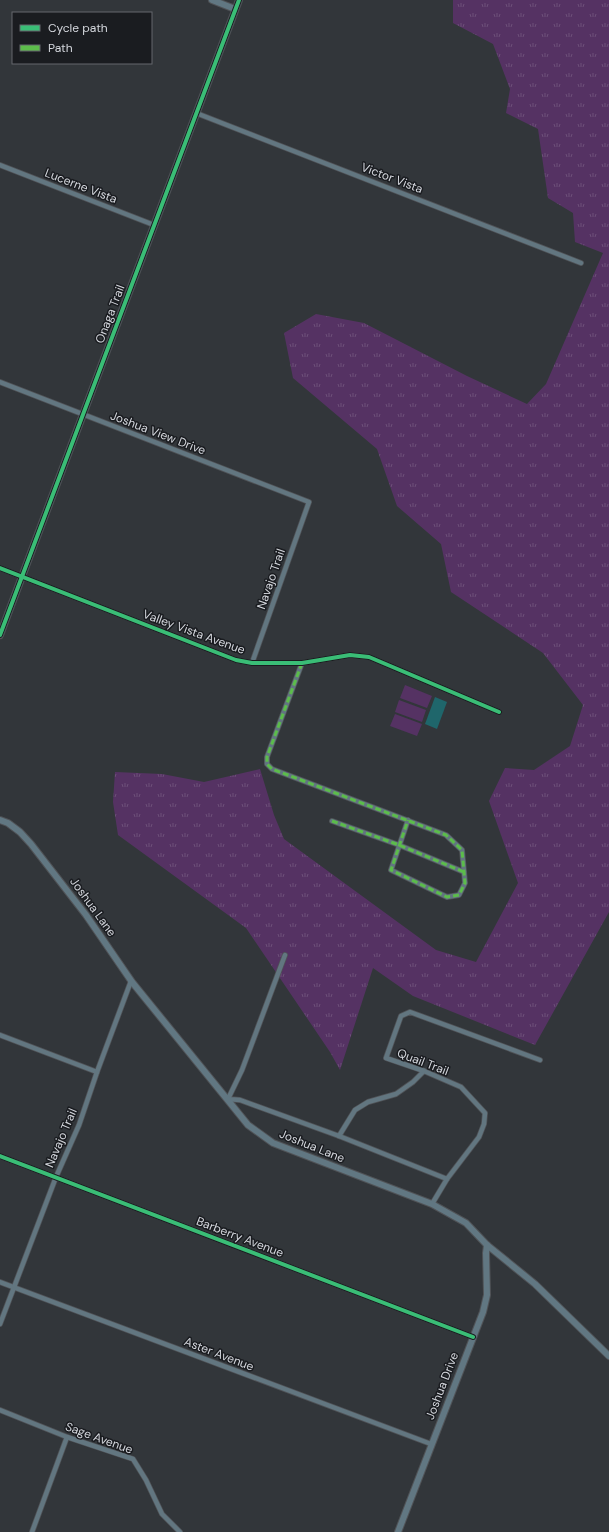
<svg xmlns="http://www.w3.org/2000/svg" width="609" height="1532" font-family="'DM Sans',sans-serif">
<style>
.grass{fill:url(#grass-tufts)}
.pitch{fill:#553263}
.water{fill:#1f666b}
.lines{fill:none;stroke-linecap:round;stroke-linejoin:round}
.street-casing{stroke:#505357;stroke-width:6}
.secondary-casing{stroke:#505357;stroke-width:8}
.street{stroke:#627680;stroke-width:4.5}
.secondary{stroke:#617782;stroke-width:6}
.quiet{stroke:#5cbc4b;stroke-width:3;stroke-dasharray:6 3;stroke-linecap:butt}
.cycleway-casing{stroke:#1a1c20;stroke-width:6}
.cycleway{stroke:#3abd76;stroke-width:4}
.labels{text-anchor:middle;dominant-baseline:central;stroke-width:3;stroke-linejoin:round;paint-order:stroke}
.street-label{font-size:12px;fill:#d5d8de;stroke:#1a1c20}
</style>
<defs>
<pattern id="grass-tufts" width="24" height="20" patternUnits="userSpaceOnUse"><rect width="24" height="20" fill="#553263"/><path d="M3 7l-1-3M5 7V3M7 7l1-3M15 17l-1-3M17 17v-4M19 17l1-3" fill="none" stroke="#6d4f79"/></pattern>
</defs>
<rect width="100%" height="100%" fill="#32363a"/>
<path class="grass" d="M453 0H609V912L535 1045 413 996 373 968 340 1070 330 1052 246 928 118 835 113 802 115 772 162 774 204 782 260 769 274 815 284 839 436 950 476 962 518 883 489 801 505 768 534 770 570 746 583 705 543 653 451 592 441 544 397 506 377 449 293 378 284 333 316 314 364 323 467 376 527 404 546 384 603 253 575 242 573 213 548 198 538 129 506 113 510 89 493 44 453 23Z"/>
<g class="pitch">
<path d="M405 685 432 696 427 708 400 698Z"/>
<path d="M399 700 426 710 422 722 395 712Z"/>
<path d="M395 714 422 724 417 736 390 726Z"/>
</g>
<path class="water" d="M435 697 447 702 437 729 425 724Z"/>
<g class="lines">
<g class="street-casing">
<g id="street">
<path d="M196 113 581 263"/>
<path d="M0 165 154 225"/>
<path d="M0 382 309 502 252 663"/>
<path d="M0 568 236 660 252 663H302L350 655 369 657 499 712"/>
<path d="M302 663 267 757V764L272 769 446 835 462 850 465 883 459 895 447 897 391 870 408 820"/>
<path d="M332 821 399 845 464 872"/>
<path d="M285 955 242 1070 228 1099 240 1100 339 1136 447 1179 432 1204"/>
<path d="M0 1035 97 1072"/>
<path d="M339 1136 355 1110 368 1102 396 1094 413 1082 424 1071"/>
<path d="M0 1156 473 1337"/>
<path d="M447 1179 479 1137 484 1124 485 1113 461 1087 424 1071 386 1058 401 1016 410 1012 540 1060"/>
<path d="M0 1282 431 1444"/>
<path d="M0 1324 56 1177 79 1125 97 1072 131 981"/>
<path d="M0 1410 67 1437 133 1459 146 1480 162 1514 180 1532"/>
<path d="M32 1532 67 1437"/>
</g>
</g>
<g class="secondary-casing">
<g id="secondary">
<path d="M212 0 235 9"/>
<path d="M0 635 239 0"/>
<path d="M0 820 8 823 20 832 31 844 86 915 132 982 248 1125 273 1143 432 1204 466 1223 487 1245 535 1284 609 1356"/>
<path d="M398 1532 483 1312 487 1295 486 1253 487 1245"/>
</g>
</g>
<use href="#street" class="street"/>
<use href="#secondary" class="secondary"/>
<g class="quiet">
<path d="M302 663 267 757V764L272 769 446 835 462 850 465 883 459 895 447 897 391 870 408 820"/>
<path d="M332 821 399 845 464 872"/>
</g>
<g class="cycleway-casing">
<g id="cycleway">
<path d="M0 568 236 660 252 663H302L350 655 369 657 499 712"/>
<path d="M0 635 239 0"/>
<path d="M0 1156 473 1337"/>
</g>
</g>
<use href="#cycleway" class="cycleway"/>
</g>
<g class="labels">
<g class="street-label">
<text transform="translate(392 178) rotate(21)">Victor Vista</text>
<text transform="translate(81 186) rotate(21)">Lucerne Vista</text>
<text transform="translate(110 314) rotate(-69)">Onaga Trail</text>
<text transform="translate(158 433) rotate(21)">Joshua View Drive</text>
<text transform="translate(271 579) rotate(-71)">Navajo Trail</text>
<text transform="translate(194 632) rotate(20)">Valley Vista Avenue</text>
<text transform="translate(93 907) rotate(54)">Joshua Lane</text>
<text transform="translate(423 1062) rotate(21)">Quail Trail</text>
<text transform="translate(61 1138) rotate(-67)">Navajo Trail</text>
<text transform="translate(312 1146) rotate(22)">Joshua Lane</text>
<text transform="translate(240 1237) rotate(21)">Barberry Avenue</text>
<text transform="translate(219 1354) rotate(21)">Aster Avenue</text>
<text transform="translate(442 1386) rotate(-69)">Joshua Drive</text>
<text transform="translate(99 1438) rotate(20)">Sage Avenue</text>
</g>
</g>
<rect x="12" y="12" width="140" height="52" fill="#1a1c20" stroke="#65676c"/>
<rect x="20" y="25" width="20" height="6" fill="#3abd76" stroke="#65676c"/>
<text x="48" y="32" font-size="12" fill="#d5d8de">Cycle path</text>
<rect x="20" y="45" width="20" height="6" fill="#5cbc4b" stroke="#65676c"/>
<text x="48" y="52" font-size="12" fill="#d5d8de">Path</text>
</svg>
